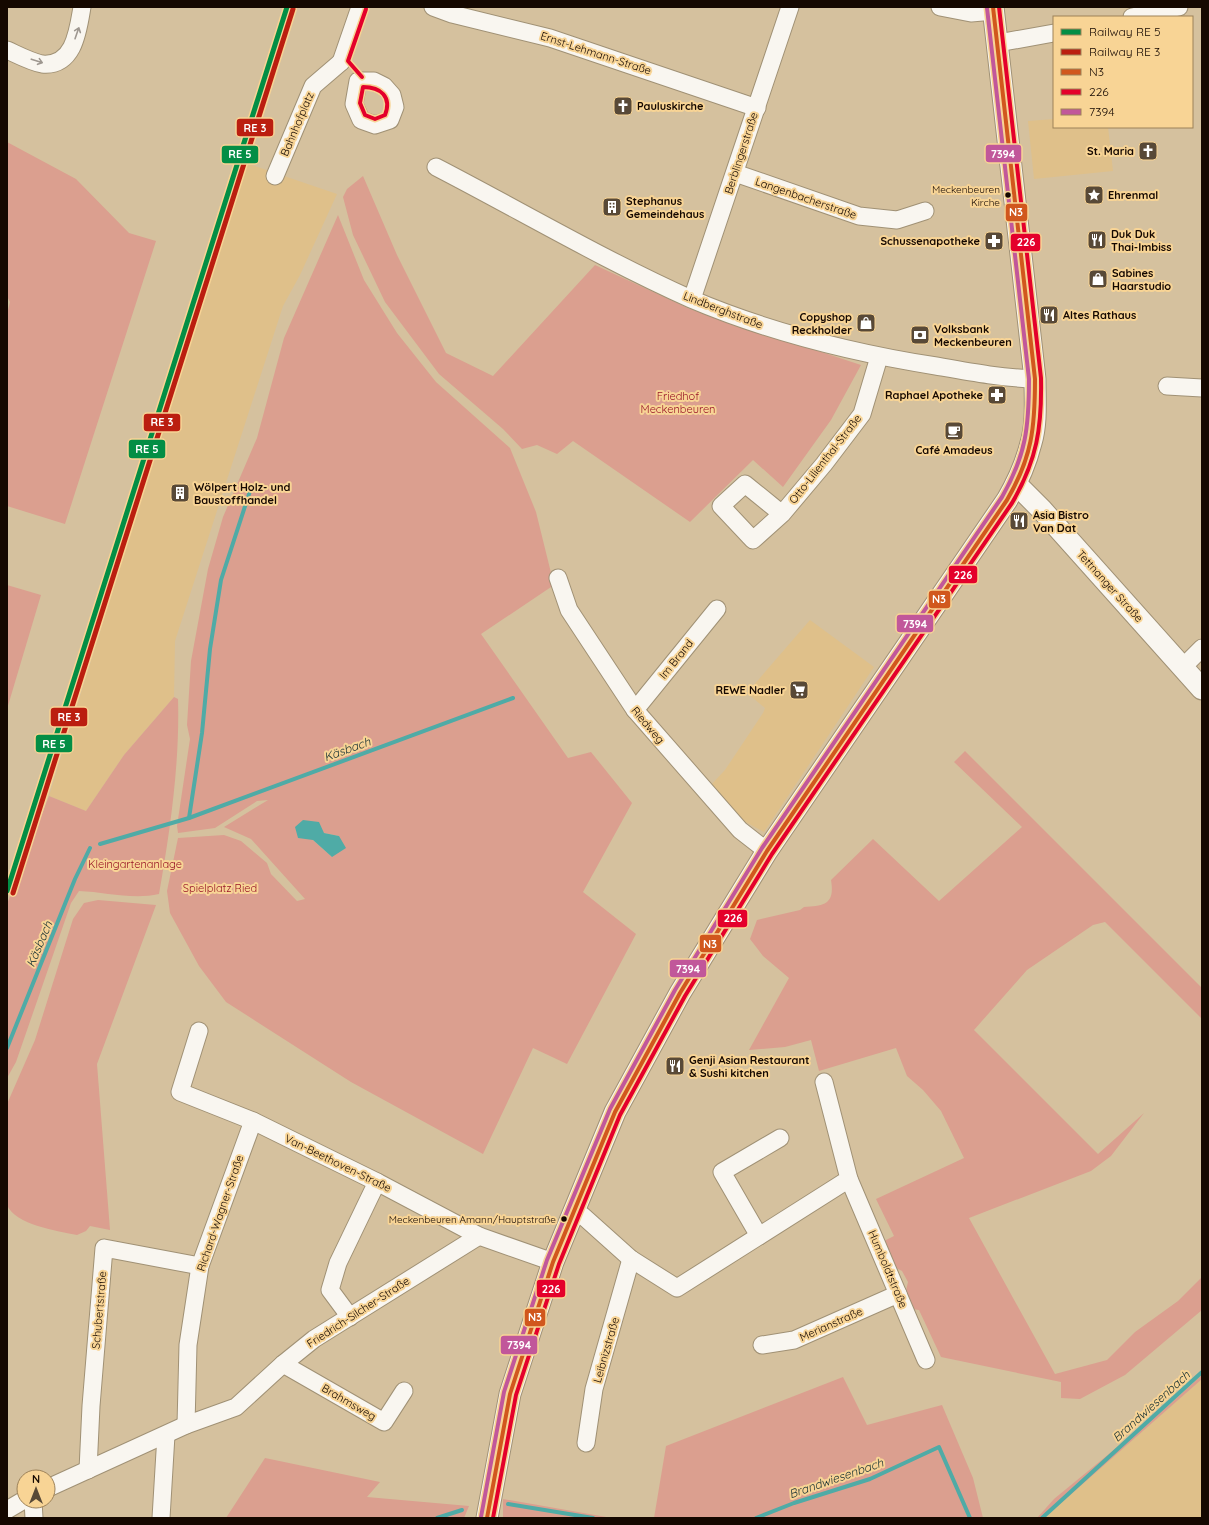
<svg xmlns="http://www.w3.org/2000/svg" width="1209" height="1525" font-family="Quicksand,sans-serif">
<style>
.built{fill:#dfc08a}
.green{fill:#db9f8f;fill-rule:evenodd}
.water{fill:#4faba6}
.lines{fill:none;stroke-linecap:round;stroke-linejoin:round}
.stream{stroke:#4faba6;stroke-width:4}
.minor-casing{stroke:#a09175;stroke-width:19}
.major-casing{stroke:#a09175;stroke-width:23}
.minor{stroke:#f9f6f0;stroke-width:17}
.major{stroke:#f9f6f0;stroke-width:21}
.bus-1-casing{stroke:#f8d495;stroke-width:7}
.bus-2-casing{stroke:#f8d495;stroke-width:7}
.bus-3-casing{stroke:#f8d495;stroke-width:7}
.bus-1{stroke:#d1571d;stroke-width:4}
.bus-2{stroke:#e4002b;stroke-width:4}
.bus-3{stroke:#c1579a;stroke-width:4}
.rail-1-casing{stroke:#f8d495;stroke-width:8}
.rail-2-casing{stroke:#f8d495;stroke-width:8}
.rail-1{stroke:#038e45;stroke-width:5}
.rail-2{stroke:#bb1e10;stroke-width:5}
.oneway{stroke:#9e9790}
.bus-dot{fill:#150800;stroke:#f8d495;stroke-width:1.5}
.labels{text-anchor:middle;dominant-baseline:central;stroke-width:4;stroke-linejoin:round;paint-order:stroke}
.bus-label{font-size:10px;fill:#150800;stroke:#f8d495;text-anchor:end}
.street-label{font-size:11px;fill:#150800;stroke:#f8d495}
.poi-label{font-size:11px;font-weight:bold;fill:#150800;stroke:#f8d495;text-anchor:start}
.park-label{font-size:11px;fill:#981427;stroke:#f8d495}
.water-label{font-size:12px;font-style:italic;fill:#173133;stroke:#f8d495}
.line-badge{stroke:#f8d495;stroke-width:1.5}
.badge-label{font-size:11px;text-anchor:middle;font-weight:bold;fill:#fff}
</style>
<rect width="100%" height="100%" fill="#d5c19e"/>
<g class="built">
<path d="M1054 119V127H1108L1113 171 1034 179 1028 121Z"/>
<path d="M246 163 337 194 300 275 283 306 175 641 174 697 124 755 86 811 49 796Z"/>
<path d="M810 620 874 667 764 832 740 819 710 786 725 770 763 713 765 708 747 693Z"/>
<path d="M1202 1379V1518H1044Z"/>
</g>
<g class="green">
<path d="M7 142 76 179 129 233 156 241 65 524 7 506V314L10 302 7 296Z"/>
<path d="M363 176 397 255 446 353 493 376 595 265 690 309 861 365 831 420 783 487 753 460 690 522 573 441 557 454 537 445 522 449 503 429 439 374 385 302 353 235 343 197 347 189Z"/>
<path d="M338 215 364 280 397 333 436 382 510 448 536 512 554 585 481 634 568 758 591 752 632 803 583 892 636 934 567 1064 533 1048 483 1154 351 1082 226 1002 199 966 170 913 167 891 178 838 224 835 241 841 267 863 271 874 297 901 305 899 251 839 224 827 268 800 257 801 215 828 178 833 177 826 190 739 187 725 191 661 208 569 223 517 257 438 284 338ZM324 833 339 836 332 857 313 840Z"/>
<path d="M7 585 41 595 7 709Z"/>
<path d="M174 697 178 699C180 762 170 832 159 894 133 900 105 892 79 891L71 903 16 1062 7 1078V904L49 796 86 811 124 755Z"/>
<path d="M965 751 1202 988V1019L1105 922 1093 925 1027 970 974 1030 1098 1154 1144 1113 1111 1156 1091 1171 969 1218 1055 1374 1107 1360 1135 1332 1178 1301 1202 1277V1310L1125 1375 1080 1399 1061 1398V1382L941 1357 919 1310 912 1309 905 1295 908 1282 902 1271 894 1267 884 1241 894 1236 876 1199 964 1158 941 1111 923 1090 907 1076 896 1048 819 1071 811 1040 785 1047 749 1050 789 978 763 956 750 939 757 920 800 910 804 907C825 906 835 904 831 880L873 839 939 901 1022 827 954 762Z"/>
<path d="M98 900 156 905 97 1064 110 1230 90 1226 86 1231 77 1235C58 1231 15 1225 7 1205V1104L35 1040 73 919 84 903Z"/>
<path d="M1202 1375V1379L1044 1518H1037L1054 1499 1171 1403Z"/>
<path d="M843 1377 867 1425 942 1405 973 1478 983 1518H654L666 1446Z"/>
<path d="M265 1458 380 1482 367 1497 469 1506 464 1518H226Z"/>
<path d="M503 1499 612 1518H503Z"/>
</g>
<path class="water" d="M303 820 319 822 324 833 339 836 346 848 332 857 313 840 298 838 295 827Z"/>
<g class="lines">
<g class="stream">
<path d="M189 818 202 733 210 649 221 580 250 491"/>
<path d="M100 844 189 818 513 698"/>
<path d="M7 1048 75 879 90 848"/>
<path d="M508 1504 593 1518"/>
<path d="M437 1518 462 1510"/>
<path d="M756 1518 794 1503 870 1479 939 1447 970 1518"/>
<path d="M1042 1518 1202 1372"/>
</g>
<g class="minor-casing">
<g id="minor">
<path d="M433 7 452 14 550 38 757 108"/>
<path d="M940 7 971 13 994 11"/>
<path d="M1132 17 1179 7"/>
<path d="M998 43 1054 33"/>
<path d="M7 50C18 55 31 62 42 64 74 67 78 31 82 7"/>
<path d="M341 62 360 7"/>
<path d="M358 81H374L384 86 392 95 395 107 390 120 375 125 361 120 354 104Z"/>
<path d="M436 167C521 211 604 260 691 299 769 332 853 353 936 366 970 372 1002 378 1035 379"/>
<path d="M735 173 859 216 897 220 925 211"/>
<path d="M275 176 313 86 341 62"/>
<path d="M692 299 790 7"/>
<path d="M1167 386 1202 388"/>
<path d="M782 514 745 484 721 506 753 540 782 514 824 464 862 414 879 357"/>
<path d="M558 578 569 610 635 710 740 830 767 851"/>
<path d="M1182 668 1202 648"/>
<path d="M635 710 717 609"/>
<path d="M199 1031 180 1092 253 1121 377 1182 479 1236 553 1262"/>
<path d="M849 1179 926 1360"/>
<path d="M572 1212 583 1216 631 1259 677 1288 849 1179 824 1082"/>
<path d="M759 1236 722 1172 780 1138"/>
<path d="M350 1317 330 1290 338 1263 377 1182"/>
<path d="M762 1345 794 1340 898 1294"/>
<path d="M283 1364 384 1422 404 1391"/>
<path d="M186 1425 188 1345 200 1266 253 1121"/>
<path d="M586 1443 594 1389 631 1259"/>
<path d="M88 1470 91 1406 104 1248 200 1266"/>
<path d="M48 1488 186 1425 236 1407 283 1364 314 1339 479 1236"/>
<path d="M33 1501 34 1518"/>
<path d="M7 1510 24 1500"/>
<path d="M161 1518 166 1435"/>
</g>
</g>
<g class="major-casing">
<g id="major">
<path d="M1016 484 1042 510 1202 689"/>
<path d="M487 1518 510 1394 553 1262 615 1112 680 993 767 851 1007 500C1017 483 1026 463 1031 443 1037 423 1035 400 1035 379L993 7"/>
</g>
</g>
<use href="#minor" class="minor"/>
<use href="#major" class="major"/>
<g class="bus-1-casing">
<path id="bus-1" d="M487 1518 510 1394 553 1262 615 1112 680 993 767 851 1007 500C1032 457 1035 428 1035 379L993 7"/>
</g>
<g class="bus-2-casing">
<g id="bus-2">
<path d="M362 77 348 61 366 9"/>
<path d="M363 87C381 87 392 97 385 115L375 119 365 115 360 103Z"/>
<path d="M493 1518 516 1395 559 1264 620 1115 685 996 772 854 1012 503C1037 460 1042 428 1041 378L999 7"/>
</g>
</g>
<g class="bus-3-casing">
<path id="bus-3" d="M481 1517 504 1392 547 1260 610 1109 675 990 762 848 1002 497C1026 455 1029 427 1029 379L987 8"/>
</g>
<use href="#bus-1" class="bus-1"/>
<use href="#bus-2" class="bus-2"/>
<use href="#bus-3" class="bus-3"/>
<g class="rail-1-casing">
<path id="rail-1" d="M7 891 287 7"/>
</g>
<g class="rail-2-casing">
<path id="rail-2" d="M13 893 293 9"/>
</g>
<use href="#rail-1" class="rail-1"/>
<use href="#rail-2" class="rail-2"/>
</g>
<defs><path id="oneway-shaft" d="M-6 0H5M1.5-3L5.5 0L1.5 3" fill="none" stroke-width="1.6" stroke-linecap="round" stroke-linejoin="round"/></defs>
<g class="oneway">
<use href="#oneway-shaft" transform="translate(77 33) rotate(-71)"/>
<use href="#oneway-shaft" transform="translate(37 61) rotate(18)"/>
</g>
<defs>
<g id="church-square" transform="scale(1)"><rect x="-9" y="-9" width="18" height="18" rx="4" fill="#584937" stroke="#f8d495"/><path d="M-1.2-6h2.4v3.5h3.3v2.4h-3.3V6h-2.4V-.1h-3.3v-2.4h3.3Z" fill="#fff"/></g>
<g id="sight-square" transform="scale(1)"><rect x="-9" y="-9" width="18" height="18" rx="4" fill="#584937" stroke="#f8d495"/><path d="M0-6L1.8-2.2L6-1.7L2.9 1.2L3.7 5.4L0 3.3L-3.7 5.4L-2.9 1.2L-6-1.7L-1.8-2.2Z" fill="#fff"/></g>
<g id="building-square" transform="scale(1)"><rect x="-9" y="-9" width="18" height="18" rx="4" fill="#584937" stroke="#f8d495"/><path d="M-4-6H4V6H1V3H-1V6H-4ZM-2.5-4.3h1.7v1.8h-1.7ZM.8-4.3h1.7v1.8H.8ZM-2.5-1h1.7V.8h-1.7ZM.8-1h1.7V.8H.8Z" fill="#fff"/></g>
<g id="restaurant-square" transform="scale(1)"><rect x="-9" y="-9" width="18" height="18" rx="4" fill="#584937" stroke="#f8d495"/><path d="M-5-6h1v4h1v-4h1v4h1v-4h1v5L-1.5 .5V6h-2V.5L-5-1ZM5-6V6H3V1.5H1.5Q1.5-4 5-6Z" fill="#fff"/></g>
<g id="pharmacy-square" transform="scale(1)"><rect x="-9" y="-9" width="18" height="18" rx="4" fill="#584937" stroke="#f8d495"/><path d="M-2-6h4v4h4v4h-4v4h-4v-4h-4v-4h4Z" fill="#fff"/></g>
<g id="shop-square" transform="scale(1)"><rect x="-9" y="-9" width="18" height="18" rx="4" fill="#584937" stroke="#f8d495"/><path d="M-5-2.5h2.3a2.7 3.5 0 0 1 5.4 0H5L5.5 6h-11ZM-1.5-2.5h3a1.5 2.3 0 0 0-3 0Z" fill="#fff"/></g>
<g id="bank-square" transform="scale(1)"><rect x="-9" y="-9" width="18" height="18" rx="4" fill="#584937" stroke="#f8d495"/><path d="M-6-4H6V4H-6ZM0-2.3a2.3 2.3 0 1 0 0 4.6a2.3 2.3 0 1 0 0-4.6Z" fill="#fff"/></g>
<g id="cafe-square" transform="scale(1)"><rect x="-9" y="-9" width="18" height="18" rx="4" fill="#584937" stroke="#f8d495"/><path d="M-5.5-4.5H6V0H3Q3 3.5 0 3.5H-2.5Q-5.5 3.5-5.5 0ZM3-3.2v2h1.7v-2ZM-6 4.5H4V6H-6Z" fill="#fff"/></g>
<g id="supermarket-square" transform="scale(1)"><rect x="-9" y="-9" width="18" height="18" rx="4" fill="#584937" stroke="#f8d495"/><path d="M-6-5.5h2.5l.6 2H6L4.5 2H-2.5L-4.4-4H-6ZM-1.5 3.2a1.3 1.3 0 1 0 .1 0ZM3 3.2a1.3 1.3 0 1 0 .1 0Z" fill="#fff"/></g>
</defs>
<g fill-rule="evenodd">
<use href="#church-square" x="623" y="106"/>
<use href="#church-square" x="1148" y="151"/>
<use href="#sight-square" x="1094" y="195"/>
<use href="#building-square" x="612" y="207"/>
<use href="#restaurant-square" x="1097" y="240"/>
<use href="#pharmacy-square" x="994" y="241"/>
<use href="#shop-square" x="1098" y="279"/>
<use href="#restaurant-square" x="1049" y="315"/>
<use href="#shop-square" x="866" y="323"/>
<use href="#bank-square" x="920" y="335"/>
<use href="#pharmacy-square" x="997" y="395"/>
<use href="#cafe-square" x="954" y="431"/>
<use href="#building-square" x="180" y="493"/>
<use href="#restaurant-square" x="1019" y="521"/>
<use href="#supermarket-square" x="799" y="690"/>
<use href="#restaurant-square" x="675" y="1066"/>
</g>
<g class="bus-dot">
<circle cx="1008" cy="195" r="3.5"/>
<circle cx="564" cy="1219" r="3.5"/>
</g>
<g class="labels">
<g class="bus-label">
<text x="1000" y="189">Meckenbeuren<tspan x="1000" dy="13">Kirche</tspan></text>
<text x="556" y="1219">Meckenbeuren Amann/Hauptstraße</text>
</g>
<g class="street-label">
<text transform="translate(596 53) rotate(18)">Ernst-Lehmann-Straße</text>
<text transform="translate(297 124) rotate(-67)">Bahnhofplatz</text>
<text transform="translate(741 153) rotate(-72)">Berblingerstraße</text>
<text transform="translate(806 198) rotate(19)">Langenbacherstraße</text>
<text transform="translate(723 310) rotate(21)">Lindberghstraße</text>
<text transform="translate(825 459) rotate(-52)">Otto-Lilienthal-Straße</text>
<text transform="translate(1110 586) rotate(48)">Tettnanger Straße</text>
<text transform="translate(676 659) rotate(-51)">Im Brand</text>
<text transform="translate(648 725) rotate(50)">Riedweg</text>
<text transform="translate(338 1163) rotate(26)">Van-Beethoven-Straße</text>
<text transform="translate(220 1213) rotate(-71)">Richard-Wagner-Straße</text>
<text transform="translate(888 1269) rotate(67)">Humboldtstraße</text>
<text transform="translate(99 1310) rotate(-85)">Schubertstraße</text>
<text transform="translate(358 1312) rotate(-33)">Friedrich-Silcher-Straße</text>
<text transform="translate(831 1324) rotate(-24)">Merianstraße</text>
<text transform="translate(606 1350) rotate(-74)">Leibnizstraße</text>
<text transform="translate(349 1402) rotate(30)">Brahmsweg</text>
</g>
<g class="poi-label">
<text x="637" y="106">Pauluskirche</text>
<text x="1134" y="151" text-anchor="end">St. Maria</text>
<text x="1108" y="195">Ehrenmal</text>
<text x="626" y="201">Stephanus<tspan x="626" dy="13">Gemeindehaus</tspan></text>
<text x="1111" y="234">Duk Duk<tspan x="1111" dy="13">Thai-Imbiss</tspan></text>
<text x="980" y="241" text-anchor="end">Schussenapotheke</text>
<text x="1112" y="273">Sabines<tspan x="1112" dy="13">Haarstudio</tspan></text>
<text x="1063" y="315">Altes Rathaus</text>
<text x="852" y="317" text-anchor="end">Copyshop<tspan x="852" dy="13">Reckholder</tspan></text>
<text x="934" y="329">Volksbank<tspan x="934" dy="13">Meckenbeuren</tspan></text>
<text x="983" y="395" text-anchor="end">Raphael Apotheke</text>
<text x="954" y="450" text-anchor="middle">Café Amadeus</text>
<text x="194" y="487">Wölpert Holz- und<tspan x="194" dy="13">Baustoffhandel</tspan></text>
<text x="1033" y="515">Asia Bistro<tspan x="1033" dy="13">Van Dat</tspan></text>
<text x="785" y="690" text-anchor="end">REWE Nadler</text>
<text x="689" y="1060">Genji Asian Restaurant<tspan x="689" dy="13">&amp; Sushi kitchen</tspan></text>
</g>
<g class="park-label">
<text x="678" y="396">Friedhof<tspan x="678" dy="13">Meckenbeuren</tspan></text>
<text x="135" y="864">Kleingartenanlage</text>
<text x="220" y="888">Spielplatz Ried</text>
</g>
<g class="water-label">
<text transform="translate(347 749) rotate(-20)">Käsbach</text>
<text transform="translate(39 944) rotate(-67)">Käsbach</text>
<text transform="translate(1151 1406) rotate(-42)">Brandwiesenbach</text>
<text transform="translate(836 1478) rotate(-19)">Brandwiesenbach</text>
</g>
</g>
<g class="line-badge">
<rect x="236" y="118" width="38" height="19" rx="4" fill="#bb1e10"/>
<rect x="985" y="144" width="37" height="19" rx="4" fill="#c1579a"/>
<rect x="221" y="145" width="38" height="19" rx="4" fill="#038e45"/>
<rect x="1005" y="203" width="23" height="19" rx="4" fill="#d1571d"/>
<rect x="1010" y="233" width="31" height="19" rx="4" fill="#e4002b"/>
<rect x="143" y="413" width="38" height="19" rx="4" fill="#bb1e10"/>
<rect x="128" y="439" width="38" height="20" rx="4" fill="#038e45"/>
<rect x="948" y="565" width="30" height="19" rx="4" fill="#e4002b"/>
<rect x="928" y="590" width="23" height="19" rx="4" fill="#d1571d"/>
<rect x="896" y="614" width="38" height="19" rx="4" fill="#c1579a"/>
<rect x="50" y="707" width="38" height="20" rx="4" fill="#bb1e10"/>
<rect x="35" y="734" width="38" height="19" rx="4" fill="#038e45"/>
<rect x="717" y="909" width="31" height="19" rx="4" fill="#e4002b"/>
<rect x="699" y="934" width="23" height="19" rx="4" fill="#d1571d"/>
<rect x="669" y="959" width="38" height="19" rx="4" fill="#c1579a"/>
<rect x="536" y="1279" width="30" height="19" rx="4" fill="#e4002b"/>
<rect x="524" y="1308" width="22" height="19" rx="4" fill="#d1571d"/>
<rect x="500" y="1335" width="38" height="20" rx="4" fill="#c1579a"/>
</g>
<g class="badge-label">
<text x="255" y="132">RE 3</text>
<text x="1003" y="158">7394</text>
<text x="240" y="158">RE 5</text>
<text x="1016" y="216">N3</text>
<text x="1026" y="246">226</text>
<text x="162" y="426">RE 3</text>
<text x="147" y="453">RE 5</text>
<text x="963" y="579">226</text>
<text x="939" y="603">N3</text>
<text x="915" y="628">7394</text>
<text x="69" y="721">RE 3</text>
<text x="54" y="748">RE 5</text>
<text x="733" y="922">226</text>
<text x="710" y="948">N3</text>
<text x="688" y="973">7394</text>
<text x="551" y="1293">226</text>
<text x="535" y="1321">N3</text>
<text x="519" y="1349">7394</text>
</g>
<rect width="1209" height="1525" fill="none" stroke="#150800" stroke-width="16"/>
<rect x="1053" y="16" width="140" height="112" fill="#f8d495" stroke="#9d8259"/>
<rect x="1061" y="29" width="20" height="6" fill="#038e45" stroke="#9d8259"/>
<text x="1089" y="36" font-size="12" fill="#150800">Railway RE 5</text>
<rect x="1061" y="49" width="20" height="6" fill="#bb1e10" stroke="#9d8259"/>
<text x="1089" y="56" font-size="12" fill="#150800">Railway RE 3</text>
<rect x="1061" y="69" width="20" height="6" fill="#d1571d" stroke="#9d8259"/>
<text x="1089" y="76" font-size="12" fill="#150800">N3</text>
<rect x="1061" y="89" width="20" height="6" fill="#e4002b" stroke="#9d8259"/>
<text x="1089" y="96" font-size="12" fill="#150800">226</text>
<rect x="1061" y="109" width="20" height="6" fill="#c1579a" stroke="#9d8259"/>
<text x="1089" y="116" font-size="12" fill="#150800">7394</text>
<g transform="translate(36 1489)"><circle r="19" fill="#f8d495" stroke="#9d8259"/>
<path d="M0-3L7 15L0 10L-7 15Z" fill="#584937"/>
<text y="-6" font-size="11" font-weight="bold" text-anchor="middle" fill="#150800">N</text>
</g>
</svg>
